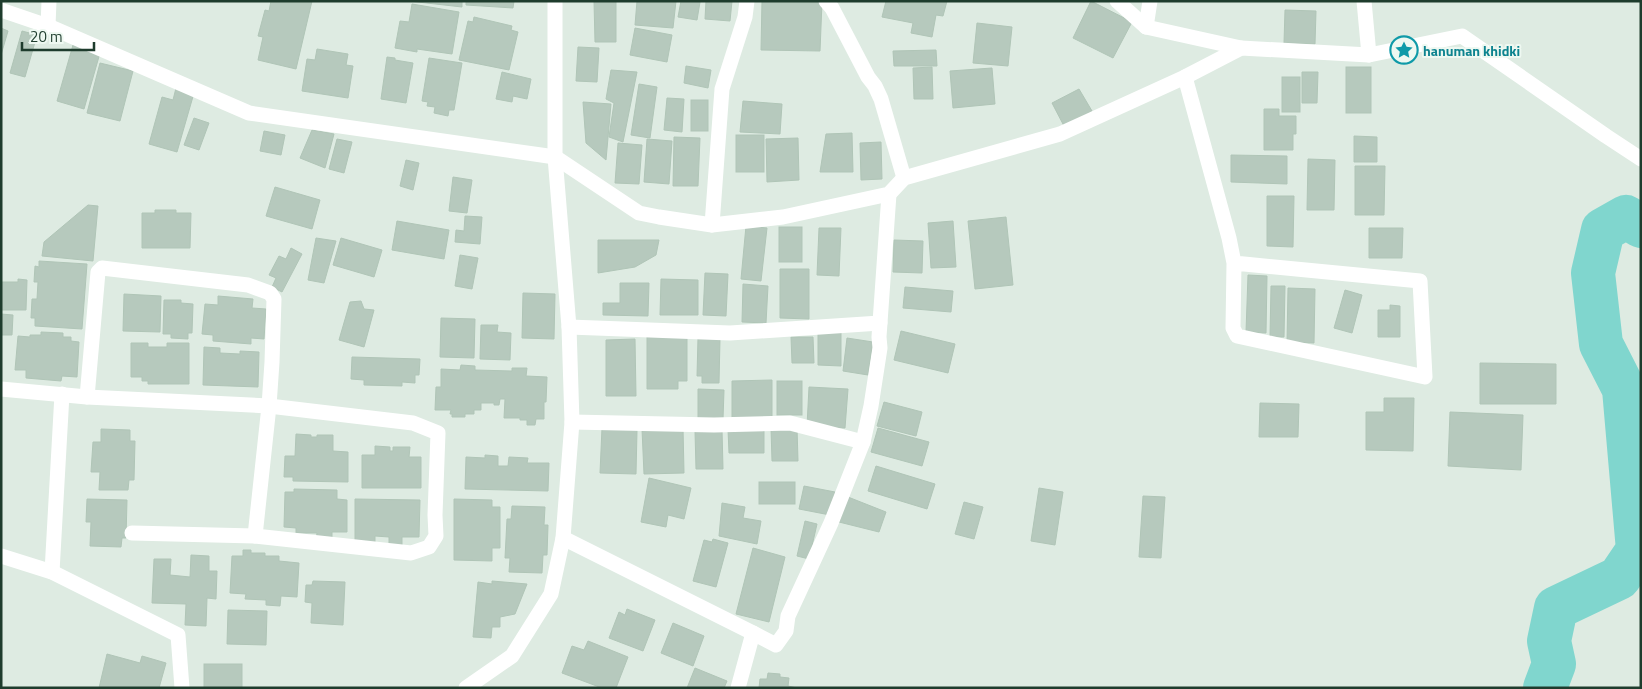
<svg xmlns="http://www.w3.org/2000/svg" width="1642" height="689" font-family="'Titillium Web',sans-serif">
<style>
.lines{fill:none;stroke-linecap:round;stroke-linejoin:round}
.river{stroke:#80d6ce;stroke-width:44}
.building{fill:#b6c9bd;stroke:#b0c5b7}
.minor{stroke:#fff;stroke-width:15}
.labels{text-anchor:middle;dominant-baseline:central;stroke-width:4;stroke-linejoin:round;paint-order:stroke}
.culture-label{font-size:14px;font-weight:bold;fill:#0d838f;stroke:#eef8f1;text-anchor:start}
</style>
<rect width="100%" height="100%" fill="#deebe2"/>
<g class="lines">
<path class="river" d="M1545 688 1554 664 1549 641 1556 608 1619 578 1638 550 1624 389 1601 344 1593 273 1603 230 1626 217 1641 226"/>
</g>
<g class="building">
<path d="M271 1H312L296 69 258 60 263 37 258 36 265 10 269 11Z"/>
<path d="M409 1H462V7Z"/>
<path d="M466 1H514L513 8 466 5Z"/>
<path d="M594 1H616V42H595Z"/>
<path d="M637 1H676L673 28 635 25Z"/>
<path d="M681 1 700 2 697 20 678 17Z"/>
<path d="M706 1H732L730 21 705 19Z"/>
<path d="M762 1 822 2 820 51 761 50Z"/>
<path d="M886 1H947L943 16 936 15 932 37 911 33 913 23 882 17Z"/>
<path d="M1091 1 1132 22 1113 58 1073 38Z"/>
<path d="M412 4 459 12 452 54 417 49V52L395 48 400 21 409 22Z"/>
<path d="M1285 10 1316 11 1315 44 1284 43Z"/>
<path d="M474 17 512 26 511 30 518 32 509 70 459 60 468 21 473 22Z"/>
<path d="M977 23 1012 27 1008 66 973 63Z"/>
<path d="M1 28 8 31 1 55Z"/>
<path d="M635 28 672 35 667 62 630 55Z"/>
<path d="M22 31 37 35 25 77 10 73Z"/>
<path d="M73 45 100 53 84 109 57 101Z"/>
<path d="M578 47 599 48 597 82 576 81Z"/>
<path d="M317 49 348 54 346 65 353 66 348 98 302 91 307 59 315 60Z"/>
<path d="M936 50 937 66H894L893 51Z"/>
<path d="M387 57 395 58V60L413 63 406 103 381 99Z"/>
<path d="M429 58 462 63 454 110H449L448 116 434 113 435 107 427 106 428 102 422 101Z"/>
<path d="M100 63 133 71 120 121 87 113Z"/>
<path d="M686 66 711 70 708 88 684 83Z"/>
<path d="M932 67 933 99H914L913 68Z"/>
<rect x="1346" y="67" width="25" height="46"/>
<path d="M992 68 995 104 953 108 950 71Z"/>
<path d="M611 70 637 72 623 142 609 137 614 103 606 99Z"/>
<path d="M502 72 531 79 527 99 513 96 512 102 496 99Z"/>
<path d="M1302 72H1318L1317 103H1302Z"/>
<rect x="1282" y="77" width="18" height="35"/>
<path d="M639 84 657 87 650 138 631 135Z"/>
<path d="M176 88 194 93 177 152 149 144 162 97 173 100Z"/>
<path d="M1079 89 1092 111 1064 126 1052 103Z"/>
<path d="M667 98 684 99 682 132 664 130Z"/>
<rect x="691" y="100" width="17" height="31"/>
<path d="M743 101 782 104 780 134 740 132Z"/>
<path d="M583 102 611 104 606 160 586 143Z"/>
<path d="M1264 109H1279V116H1296V134H1293V150H1264Z"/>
<path d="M194 118 209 123 199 150 184 145Z"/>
<path d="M312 130 334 134 325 168 300 158Z"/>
<path d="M264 131 285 135 281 155 260 151Z"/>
<path d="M852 133 853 172H820L826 134Z"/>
<rect x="736" y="135" width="28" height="37"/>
<path d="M1354 136 1377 137V162H1354Z"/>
<path d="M674 137 700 138 698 186H673Z"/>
<path d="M798 138 799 180 767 182 766 139Z"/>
<path d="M337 139 352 142 344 173 329 169Z"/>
<path d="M647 139 672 141 669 184 644 182Z"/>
<path d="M881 142 882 179 861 180 860 143Z"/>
<path d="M618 143 642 145 639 184 615 183Z"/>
<path d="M1231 155 1287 156V184L1231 182Z"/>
<path d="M1308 159 1335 160 1334 210H1307Z"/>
<path d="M406 160 419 163 413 190 400 186Z"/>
<path d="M1355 166H1385L1384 215H1355Z"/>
<path d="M453 177 472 180 467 213 449 211Z"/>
<path d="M275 187 320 200 312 229 266 216Z"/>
<path d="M1267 196H1294L1293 247 1267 246Z"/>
<path d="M88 205 98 206 93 261 42 256 44 242Z"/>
<path d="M155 210H176V213H191L190 248H142V213H155Z"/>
<path d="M465 216 482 217 480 244 455 242 456 230 464 231Z"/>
<path d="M1006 217 1013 285 975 289 968 221Z"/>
<path d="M397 221 449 230 444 259 392 250Z"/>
<path d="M953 221 956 267 931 268 928 223Z"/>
<path d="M746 226 767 228 761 281 741 279Z"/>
<rect x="779" y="227" width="23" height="35"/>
<path d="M819 228H841L839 276 817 275Z"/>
<path d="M1369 228H1403L1402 258H1369Z"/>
<path d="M316 238 336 241 324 283 308 280Z"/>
<path d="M341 238 382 250 374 277 333 265Z"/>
<path d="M598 240H659L656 255 635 267 598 273Z"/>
<path d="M894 240 923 241 922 273 893 272Z"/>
<path d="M291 248 302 254 282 292 272 287 276 278 269 275 279 256 286 259Z"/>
<path d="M460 255 478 258 472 289 455 286Z"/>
<path d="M39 261 87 264 82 329 35 326V318H31L32 299H37L38 282H34L35 266 39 267Z"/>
<path d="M780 269H809V319L780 318Z"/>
<path d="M705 273 728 274 726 316 703 315Z"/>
<path d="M1248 275 1267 276 1266 333 1246 332Z"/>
<path d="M18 279 27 280 26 310H1V282H18Z"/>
<path d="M661 279 698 280V315H660Z"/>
<path d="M620 283H649L648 316 603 315V303H620Z"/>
<path d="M743 284 768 286 766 323 742 322Z"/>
<path d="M1271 286H1285L1284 337H1270Z"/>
<path d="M905 287 953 291 951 312 903 308Z"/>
<path d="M1288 288 1315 289 1314 343 1287 342Z"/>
<path d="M1345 290 1362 295 1352 333 1334 328Z"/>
<path d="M523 293 555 294 554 339 522 338Z"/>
<path d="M124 294 161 296 160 332 123 331Z"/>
<path d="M218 296 253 299 252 308 266 309 264 339 251 338V344L213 341V335L202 334 205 304 218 305Z"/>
<path d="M164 300H181V303L193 304 192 333H188V339L171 338V334H163Z"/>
<path d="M361 301 364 309 374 310 364 347 339 340 350 302Z"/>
<path d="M1390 305 1400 306V337H1378V310H1390Z"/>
<path d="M1 314 13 315 12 335H1Z"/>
<path d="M441 318 475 319 474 358 440 357Z"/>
<path d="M481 325H498L497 332 511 333 510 360 480 359Z"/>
<path d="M901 331 955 344 948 373 894 360Z"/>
<path d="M41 332 63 333V337H71V341L79 342 77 377 62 376 61 381 26 378V370H15L18 336 30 337V335H41Z"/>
<path d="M818 332H841V366L818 365Z"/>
<path d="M647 337H687V381H678V389H647Z"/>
<path d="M791 337H813L814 363H792Z"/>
<path d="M698 338H720L719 383H702V376H697Z"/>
<path d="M847 338 873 342 868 375 843 371Z"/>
<path d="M635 339 636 396H606V340Z"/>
<path d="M131 343H148V347H167V343H189V384H148V381H142V377H131Z"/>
<path d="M204 347 220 348V353L240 354V351L259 352 258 387 203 385Z"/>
<path d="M352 357 420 359 419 375H415V383L402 382V386L364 385V380L351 379Z"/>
<path d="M1480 363 1556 364V404H1480Z"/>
<path d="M461 365 475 366V370L512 371V368H527L526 376 547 377 546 402H544V419H536L535 425H527V420H520V418H504L505 399H500L499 405H494V403H481V410H474V414H465V417H452V414H450L451 410H435L436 387H441V369L460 370Z"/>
<path d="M772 380V421H732V381Z"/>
<rect x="777" y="381" width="25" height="34"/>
<path d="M809 387 848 389 845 428 807 426Z"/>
<path d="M698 389 724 390 723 419 698 418Z"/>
<path d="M1384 398H1414L1413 451 1366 450V412H1384Z"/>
<path d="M884 402 922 412 916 436 877 426Z"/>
<path d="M1260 403 1299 404 1298 437H1259Z"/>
<path d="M1450 412 1523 415 1521 470 1448 466Z"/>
<path d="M602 428 637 430 636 474 600 473Z"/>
<path d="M683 428 684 473 644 474 642 429Z"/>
<path d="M771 428H797L798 461H772Z"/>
<path d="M878 428 929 442 922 466 871 452Z"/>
<path d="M101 429 130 430V441H135L134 480H129L128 490H99L100 472H91L93 442H101Z"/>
<path d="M728 429H764V453H729Z"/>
<path d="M722 430 723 469H696L695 431Z"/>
<path d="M296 434 311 435V437H317V435H333V451L348 452V482L293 481V477H284L285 456H295Z"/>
<path d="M375 446 390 447V451H393V447H410L409 457H421V488H362V455H375Z"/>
<path d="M485 455 498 456V466H508L509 457 528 458 527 463H549L548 491 465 489 466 457 485 458Z"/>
<path d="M876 466 935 484 927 509 868 491Z"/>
<path d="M649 478 691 488 684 519 668 515 666 527 641 522Z"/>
<rect x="759" y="482" width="36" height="22"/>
<path d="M804 486 835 492 830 515 799 509Z"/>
<path d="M1039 488 1063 492 1055 545 1031 541Z"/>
<path d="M294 489 337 490V499L347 500V532H332V541H316L317 533H296V528L284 527 285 492H294Z"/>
<path d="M1143 496 1165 497 1161 558 1139 557Z"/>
<path d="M848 497 886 512 879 532 839 522Z"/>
<path d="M87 499 127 500 126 538H122L121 547 90 546 91 522H86Z"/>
<path d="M355 499 420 500 419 537H402V546H389V537L375 536V543H355Z"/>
<path d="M454 499 492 500V507H500V548H492V561L454 560Z"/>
<path d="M964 502 983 507 974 539 955 534Z"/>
<path d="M722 503 745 507 743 518 761 521 757 544 719 536Z"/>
<path d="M512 506 545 507 544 525H548L547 555H543L542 573 509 572 510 558H505L507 519H511Z"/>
<path d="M805 521 817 524 809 559 797 556Z"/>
<path d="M713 539 728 543 716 587 693 581 704 540 712 542Z"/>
<path d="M753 548 785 557 769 622 736 614Z"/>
<path d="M243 550H251V553H265V556H279V561L299 563 297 597 281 596 280 606 266 605V600L245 599 246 594 230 593 232 556H243Z"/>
<path d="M191 555 209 556V571H217L216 599 207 598 206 626 185 625 186 604 152 603 154 559H171L170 575 190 577Z"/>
<path d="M313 581 345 582 343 625 311 623 312 603 305 602 306 585H312Z"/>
<path d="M492 581 527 584 515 614 500 617V627H492L491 638 473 637 478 582 492 584Z"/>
<path d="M627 609 655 620 643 651 609 638 619 612 625 615Z"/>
<path d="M228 610 267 611 266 645 227 644Z"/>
<path d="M673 623 704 636 693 666 661 653Z"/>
<path d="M588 641 628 657 616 688H602L562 673 572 646 584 650Z"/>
<path d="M107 654 140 663 142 656 166 663 159 688H99Z"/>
<rect x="204" y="664" width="38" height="24"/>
<path d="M695 668 727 681 724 688H687Z"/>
<path d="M768 673 780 674V677L789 678 788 686 797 688H759L760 679H767Z"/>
</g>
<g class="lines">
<g class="minor">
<path d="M826 1 832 8 868 77 875 86 881 99 904 178"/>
<path d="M1117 1 1146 27 1241 48"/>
<path d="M1364 1 1369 55"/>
<path d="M1 10 48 26 249 113 555 157 639 213 659 217 712 225 783 217 889 194 904 178 1060 134 1185 77 1241 48 1369 55 1462 36 1606 136 1641 159"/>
<path d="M48 26 49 1"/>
<path d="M1146 27 1150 1"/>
<path d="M1185 77 1229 238 1234 263 1233 328 1237 336 1425 377 1420 281 1234 263"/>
<path d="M712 225 722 89 745 17 747 1"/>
<path d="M569 327 730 333 880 323"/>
<path d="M1 389 87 397 269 406 413 423 438 433 435 515 436 536 429 547 411 553 255 536 132 533"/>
<path d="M87 397 98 272 102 268 248 285 270 293 274 299 272 362 269 406 255 536"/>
<path d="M572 422 714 425 790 423 863 442"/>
<path d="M563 538 753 633"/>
<path d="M1 556 52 572 178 635 182 688"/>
<path d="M52 572 62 394"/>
<path d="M466 688 512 656 551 594 563 538 572 422 569 327 555 157V1"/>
<path d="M738 688 753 633 776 645 786 631 788 616 831 523 863 442 871 406 880 348 879 337 889 194"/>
</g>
</g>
<defs>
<g id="sight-ring" transform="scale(1.4375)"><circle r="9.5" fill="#eef8f1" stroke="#0f9aa8" stroke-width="1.5"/><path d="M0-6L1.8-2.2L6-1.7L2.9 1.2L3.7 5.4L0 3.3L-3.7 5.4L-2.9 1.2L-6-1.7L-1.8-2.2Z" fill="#0f9aa8"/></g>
</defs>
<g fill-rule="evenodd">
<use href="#sight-ring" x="1404" y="50"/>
</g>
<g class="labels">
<g class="culture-label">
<text x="1423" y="50">hanuman khidki</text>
</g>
</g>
<rect width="1642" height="689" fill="none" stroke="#1e3c2d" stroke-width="5"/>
<path d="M22 42v8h72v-8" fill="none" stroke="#1e3c2d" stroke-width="2.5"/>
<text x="30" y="42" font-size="15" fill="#1e3c2d" stroke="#eef8f1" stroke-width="4" paint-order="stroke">20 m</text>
</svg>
